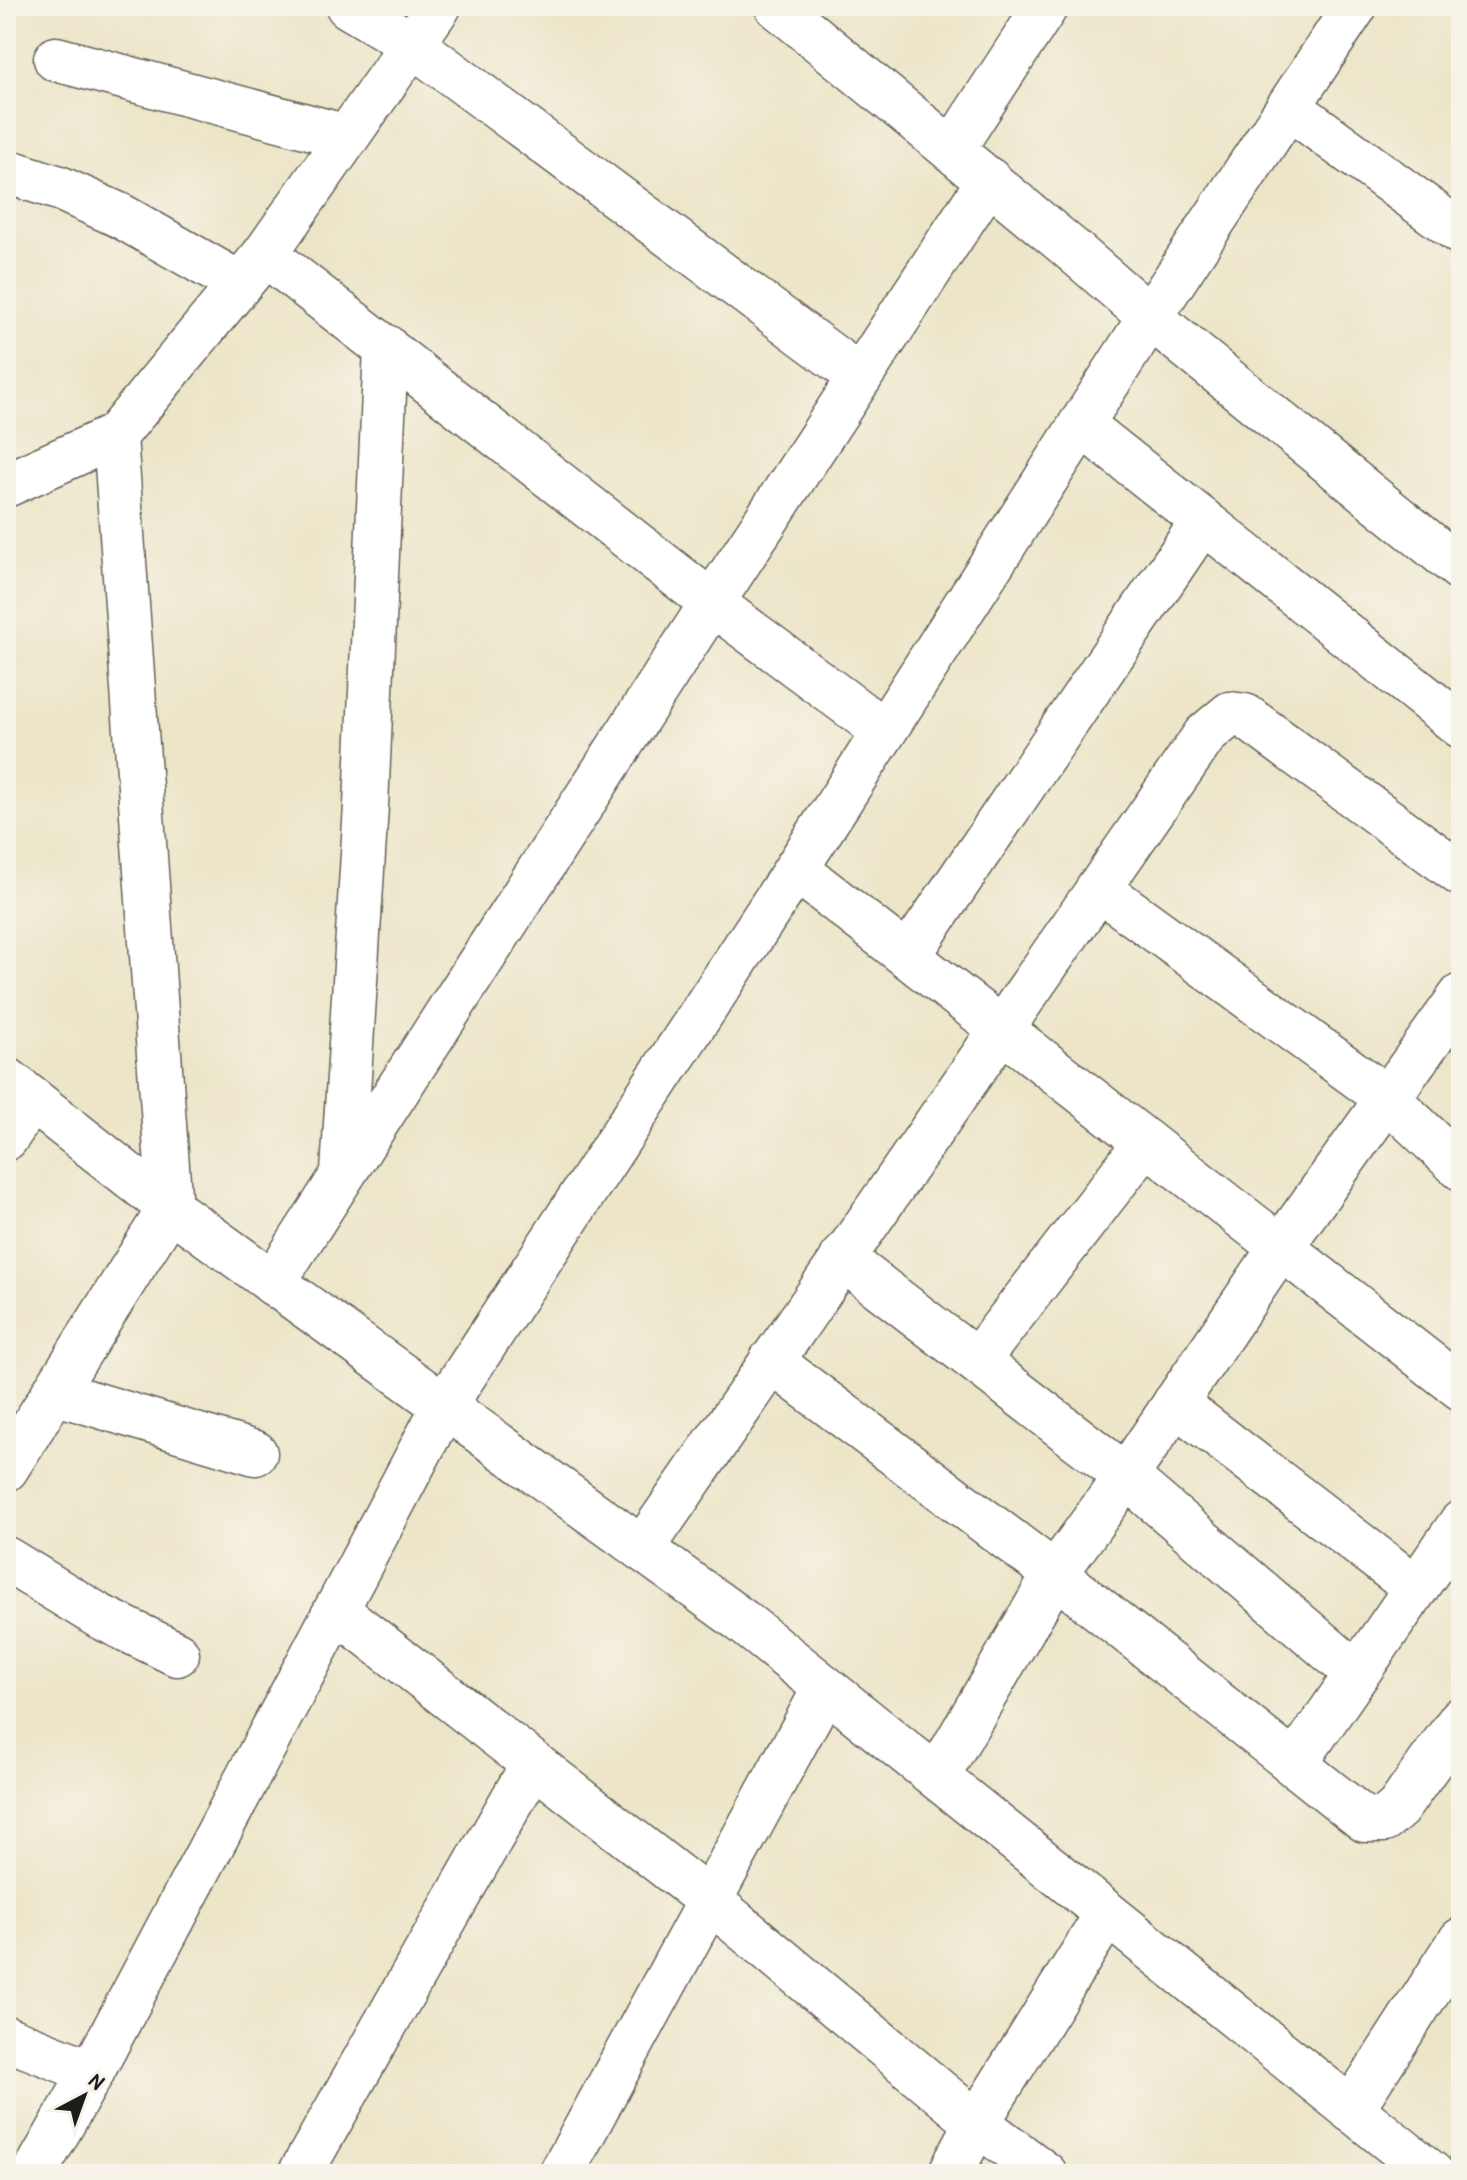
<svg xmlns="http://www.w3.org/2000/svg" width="1467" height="2180" font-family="'Patrick Hand',sans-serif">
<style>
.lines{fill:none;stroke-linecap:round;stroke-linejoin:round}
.minor-casing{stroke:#656258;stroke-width:47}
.minor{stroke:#fff;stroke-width:44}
</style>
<rect width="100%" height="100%" fill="#f7f3e8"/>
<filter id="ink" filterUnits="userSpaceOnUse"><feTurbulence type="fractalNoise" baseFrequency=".0125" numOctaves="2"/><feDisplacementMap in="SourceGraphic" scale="16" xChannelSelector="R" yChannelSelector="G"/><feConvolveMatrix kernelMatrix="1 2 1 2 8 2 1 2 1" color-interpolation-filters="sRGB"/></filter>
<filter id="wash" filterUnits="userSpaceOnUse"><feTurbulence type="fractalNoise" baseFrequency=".006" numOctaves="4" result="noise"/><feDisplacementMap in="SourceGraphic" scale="32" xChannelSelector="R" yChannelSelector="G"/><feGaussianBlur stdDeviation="1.8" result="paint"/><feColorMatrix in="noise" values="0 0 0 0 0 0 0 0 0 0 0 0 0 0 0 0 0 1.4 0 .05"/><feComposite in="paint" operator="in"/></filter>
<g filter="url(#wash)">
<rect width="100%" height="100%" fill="#ece5c8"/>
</g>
<g filter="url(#ink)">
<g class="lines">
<g class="minor-casing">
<g id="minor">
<path d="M348 6 412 44 860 377"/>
<path d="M777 6 1069 247 1150 317 1461 569"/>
<path d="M56 59 347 137"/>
<path d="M1290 108 1461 233"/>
<path d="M952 150 1046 6"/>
<path d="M6 171 59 188 121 216 240 284"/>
<path d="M265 254 712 603 884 731"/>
<path d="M1081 424 1461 726"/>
<path d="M6 485 115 436 265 254 439 6"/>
<path d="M796 869 1461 1388"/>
<path d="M1098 888 1387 1098 1461 1168"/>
<path d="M908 956 1203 521"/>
<path d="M6 1079 170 1208 742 1621 1432 2174"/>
<path d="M6 1138 32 1100"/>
<path d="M343 1172 366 806 386 347"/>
<path d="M842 1258 1126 1476 1357 1674"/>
<path d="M273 1283 712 603 989 180"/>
<path d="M771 1361 1055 1574 1365 1820H1384L1398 1808 1461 1719"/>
<path d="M977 1361 1146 1142"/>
<path d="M54 1392 255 1453"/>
<path d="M1175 1403 1416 1588"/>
<path d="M6 1469 170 1208 115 436"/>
<path d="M642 1549 1205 735 1230 714 1245 716 1461 874"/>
<path d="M6 1559 99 1616 177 1654"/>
<path d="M336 1610 709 1900 977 2123 1045 2174"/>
<path d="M1294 1765 1461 1523"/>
<path d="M937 1777 1055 1574 1126 1476 1281 1247 1461 996"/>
<path d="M6 2038 92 2072"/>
<path d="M1351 2110 1461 1940"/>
<path d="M34 2174 92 2072 444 1406 796 869 1150 317 1355 6"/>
<path d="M300 2174 533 1764"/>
<path d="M561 2174 825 1688"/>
<path d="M950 2174 977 2123 1107 1914"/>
</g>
</g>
<use href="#minor" class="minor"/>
</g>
</g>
<rect width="1467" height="2180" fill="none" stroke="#f7f3e8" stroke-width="32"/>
<g transform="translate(84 2096) rotate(41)" stroke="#f7f3e8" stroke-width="6" paint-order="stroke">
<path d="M0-6L14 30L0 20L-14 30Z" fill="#1c1c1c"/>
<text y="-12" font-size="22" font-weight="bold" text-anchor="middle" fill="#1c1c1c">N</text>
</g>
</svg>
